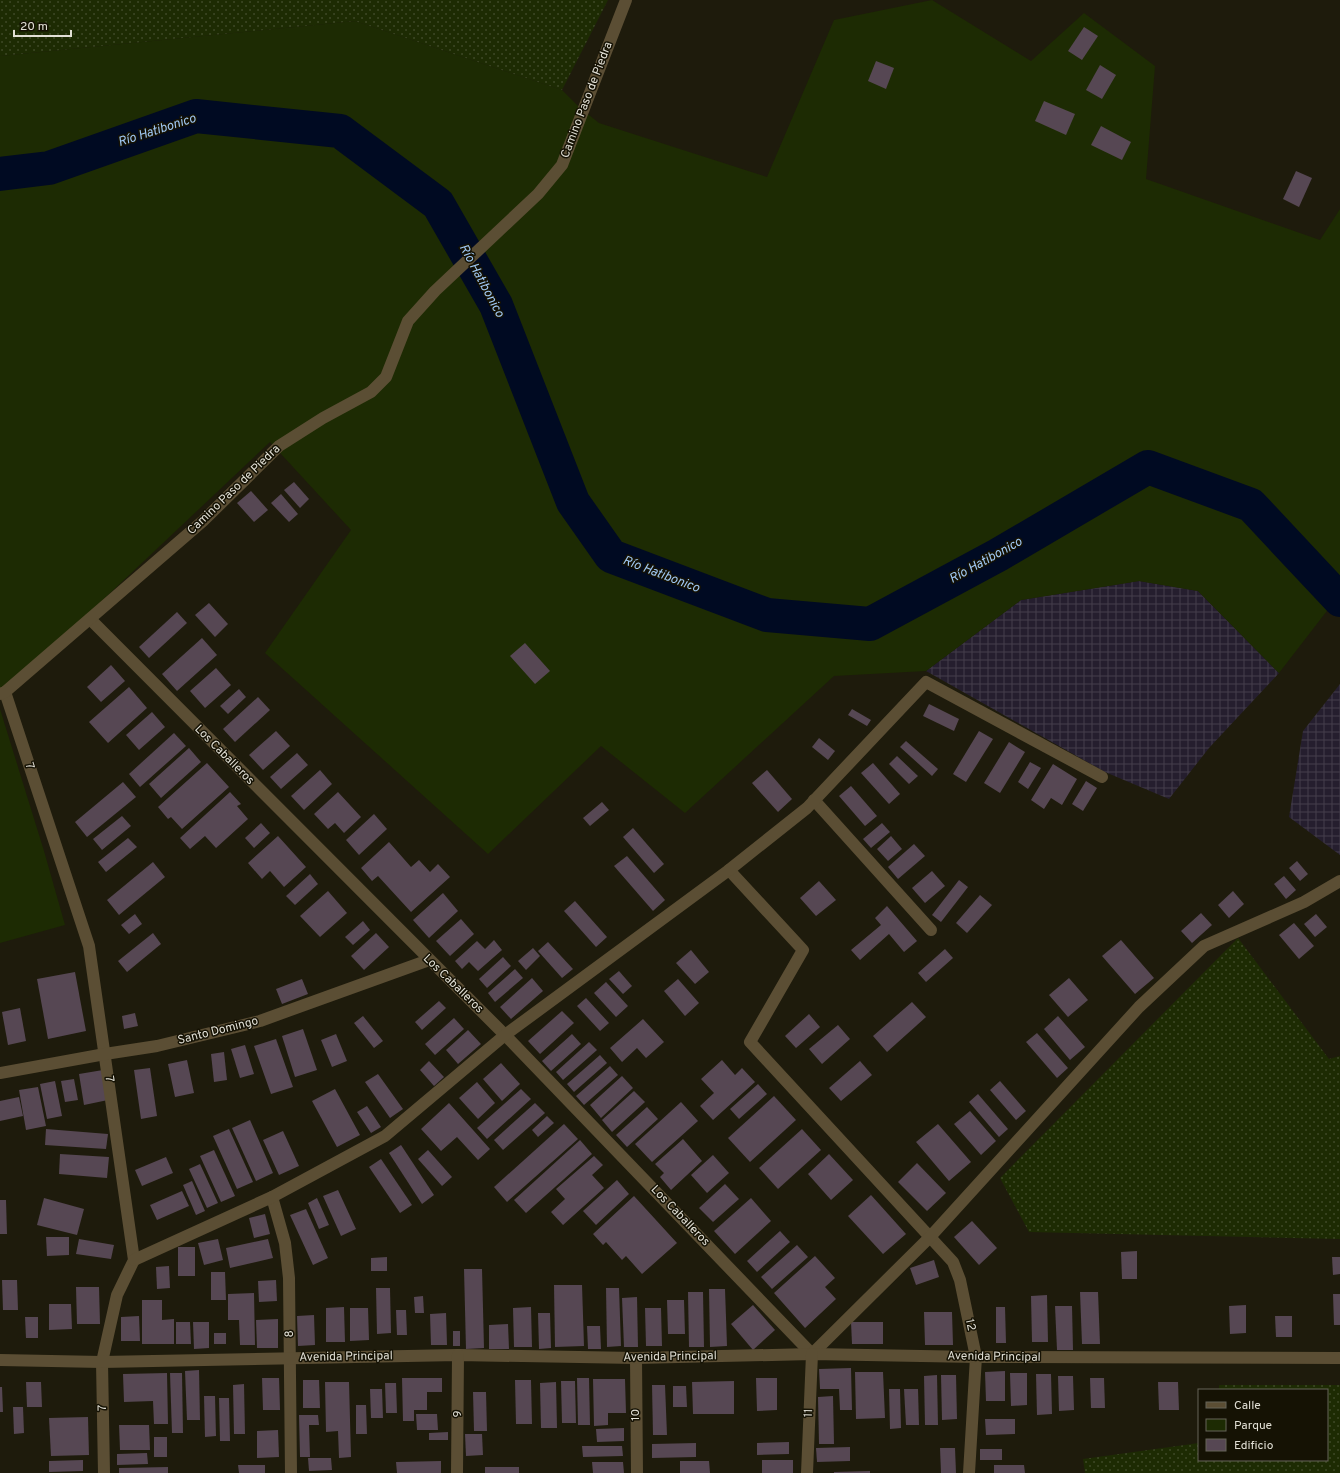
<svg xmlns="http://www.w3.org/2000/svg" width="1340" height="1473" font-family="Overpass,sans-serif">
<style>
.industrial{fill:url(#industrial-grid)}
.green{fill:#1d2b03}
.garden{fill:url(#garden-dots)}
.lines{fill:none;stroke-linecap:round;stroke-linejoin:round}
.river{stroke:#000a22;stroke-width:34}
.building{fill:#564753}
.minor{stroke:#5b4e34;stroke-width:12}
.labels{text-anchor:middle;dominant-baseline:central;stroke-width:3;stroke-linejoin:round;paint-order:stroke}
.street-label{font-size:12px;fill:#e1dfd5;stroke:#151204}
.water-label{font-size:13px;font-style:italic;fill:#a0c8f4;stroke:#151204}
</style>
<defs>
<pattern id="industrial-grid" width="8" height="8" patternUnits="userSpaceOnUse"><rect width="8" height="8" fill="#251e2e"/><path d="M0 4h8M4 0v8" fill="none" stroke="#443e4b"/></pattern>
<pattern id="garden-dots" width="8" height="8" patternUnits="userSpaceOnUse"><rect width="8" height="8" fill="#1d2b03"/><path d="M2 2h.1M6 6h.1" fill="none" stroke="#3e4927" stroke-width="1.8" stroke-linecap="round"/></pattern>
</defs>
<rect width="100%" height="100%" fill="#1e1b0c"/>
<g class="industrial">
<path d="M1139 581 1198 591 1279 673 1209 748 1169 799 1105 772 926 671 1021 600Z"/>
<path d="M1340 684V855L1289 817 1303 731Z"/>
</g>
<g class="green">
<path d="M932 0 1031 61 1084 13 1155 66 1146 179 1320 240 1340 209V594L1279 673 1198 591 1139 581 1021 600 926 671 834 676 685 813 601 746 488 854 265 653 351 530 270 442 0 697V56L355 21 562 90 579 107 599 123 767 177 834 20Z"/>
<path d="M0 709 44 851 65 925 0 943Z"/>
</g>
<g class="garden">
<path d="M0 0H608L562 90 355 21 0 56Z"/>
<path d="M1238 938 1329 1059 1340 1056V1239L1029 1232 1000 1178Z"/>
<path d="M1219 1385H1340V1473H1085L1083 1459 1199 1443V1460H1327V1390H1219Z"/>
</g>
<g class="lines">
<path class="river" d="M0 174 49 168 196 116 340 131 438 204 496 305 573 502 611 556 767 615 870 624 998 555 1148 467 1251 505 1340 600"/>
</g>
<g class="building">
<path d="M1084 27 1098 36 1082 60 1068 51Z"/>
<path d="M876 61 894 68 886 89 868 81Z"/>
<path d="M1100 65 1116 75 1102 99 1086 90Z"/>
<path d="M1044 101 1075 114 1066 135 1035 121Z"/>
<path d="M1101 126 1131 142 1122 160 1091 145Z"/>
<path d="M1296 171 1312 178 1299 207 1283 199Z"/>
<path d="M294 482 309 499 300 508 284 490Z"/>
<path d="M251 491 268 510 254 522 237 503Z"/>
<path d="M281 494 298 514 289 522 271 503Z"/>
<path d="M209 603 228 624 215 637 195 615Z"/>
<path d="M177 612 187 623 149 658 139 647Z"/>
<path d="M202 638 217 655 177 691 162 674Z"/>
<path d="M525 643 550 671 535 684 510 656Z"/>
<path d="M111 665 125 681 101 702 87 687Z"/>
<path d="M216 668 231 685 205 708 190 691Z"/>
<path d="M129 687 147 708 108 743 89 722Z"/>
<path d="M239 689 246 697 228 714 220 706Z"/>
<path d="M258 697 270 710 235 742 223 729Z"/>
<path d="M929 704 959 719 954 731 923 716Z"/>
<path d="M852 709 871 720 867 726 848 715Z"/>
<path d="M152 712 165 727 139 750 126 735Z"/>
<path d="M276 731 290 746 263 770 249 755Z"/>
<path d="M979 731 993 739 966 782 953 774Z"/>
<path d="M174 733 186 746 140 787 129 774Z"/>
<path d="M819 738 835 751 828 760 812 747Z"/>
<path d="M906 741 938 769 932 776 900 747Z"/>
<path d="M1009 742 1025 752 1000 793 984 783Z"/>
<path d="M189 748 201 762 161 798 149 784Z"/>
<path d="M297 753 308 765 281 789 270 777Z"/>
<path d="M897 756 918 776 909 784 889 764Z"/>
<path d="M1030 762 1041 768 1028 789 1018 782Z"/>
<path d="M207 763 229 787 182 829 171 817 168 819 158 807Z"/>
<path d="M873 763 900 794 889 804 861 773Z"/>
<path d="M1053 764 1077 779 1062 805 1051 798 1044 809 1031 800Z"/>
<path d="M320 770 332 784 304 810 291 796Z"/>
<path d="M767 770 792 799 778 812 752 783Z"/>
<path d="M1086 781 1097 788 1083 811 1072 804Z"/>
<path d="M123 782 136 797 87 837 75 822Z"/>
<path d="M851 786 877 816 865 826 839 796Z"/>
<path d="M230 792 241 804 237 806 248 819 216 848 205 836 190 849 180 838Z"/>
<path d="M338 792 361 817 344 833 335 823 328 829 314 814Z"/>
<path d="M602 802 609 810 590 826 583 818Z"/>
<path d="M374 814 387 829 359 855 346 840Z"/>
<path d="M122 816 131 826 102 850 93 839Z"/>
<path d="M261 823 270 833 254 848 245 838Z"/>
<path d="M882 823 890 832 871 848 863 839Z"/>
<path d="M633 828 664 864 654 873 623 837Z"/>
<path d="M278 836 306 867 284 887 270 871 262 879 248 863Z"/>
<path d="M891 836 902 849 888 861 877 849Z"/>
<path d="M128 838 137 847 106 872 98 862Z"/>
<path d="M389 842 411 867 419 860 430 872 438 864 450 877 411 912 378 876 372 881 361 868Z"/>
<path d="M914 844 925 856 898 879 888 867Z"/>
<path d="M627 856 665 900 653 911 614 866Z"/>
<path d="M1297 861 1308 874 1300 881 1289 868Z"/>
<path d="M153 862 165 877 119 915 107 900Z"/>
<path d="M932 871 945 886 925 903 912 888Z"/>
<path d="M310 874 318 884 295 905 286 896Z"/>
<path d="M1284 876 1296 890 1286 899 1274 884Z"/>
<path d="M959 880 968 887 941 922 932 915Z"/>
<path d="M819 881 836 900 816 916 800 898Z"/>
<path d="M328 891 347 913 320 937 300 916Z"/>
<path d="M1233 891 1244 904 1229 918 1218 905Z"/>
<path d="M443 893 458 911 429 938 413 920Z"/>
<path d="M980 895 992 905 967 933 956 923Z"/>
<path d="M575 901 607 937 596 947 564 911Z"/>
<path d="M887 906 917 941 904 952 889 934 860 960 851 950 881 925 875 918Z"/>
<path d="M1201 913 1212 925 1192 943 1181 931Z"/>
<path d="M135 914 142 924 129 934 121 925Z"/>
<path d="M1316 914 1327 927 1315 937 1304 924Z"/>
<path d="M461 919 474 934 450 956 436 941Z"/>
<path d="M363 921 370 930 353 945 345 937Z"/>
<path d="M1294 923 1314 946 1299 959 1279 935Z"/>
<path d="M153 933 161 944 127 972 118 961Z"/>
<path d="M376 933 389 947 364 970 351 956Z"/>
<path d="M494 940 502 950 478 971 469 962 462 969 455 961 477 941 485 949Z"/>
<path d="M1121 940 1154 978 1135 994 1102 956Z"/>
<path d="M548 942 573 969 562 978 538 951Z"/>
<path d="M533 948 540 956 526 970 518 961Z"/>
<path d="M945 949 953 958 926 982 918 973Z"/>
<path d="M691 950 709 972 695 984 676 963Z"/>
<path d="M503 957 511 966 487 988 479 979Z"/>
<path d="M515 969 523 978 495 1002 488 993Z"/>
<path d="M619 971 632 986 623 994 609 979Z"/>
<path d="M75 972 86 1031 48 1039 37 979Z"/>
<path d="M532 978 543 991 511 1019 500 1007Z"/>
<path d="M1069 978 1088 1000 1068 1017 1049 995Z"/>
<path d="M302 979 308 994 282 1004 276 989Z"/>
<path d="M678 979 699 1003 685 1016 664 991Z"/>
<path d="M606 982 628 1006 616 1017 594 993Z"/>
<path d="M586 998 609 1023 600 1031 577 1006Z"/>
<path d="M439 1001 446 1008 422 1030 415 1022Z"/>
<path d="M912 1002 926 1017 887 1052 873 1036Z"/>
<path d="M20 1008 26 1041 8 1045 2 1012Z"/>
<path d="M562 1011 574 1023 540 1054 528 1041Z"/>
<path d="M135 1013 138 1026 124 1029 122 1016Z"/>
<path d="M809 1014 820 1027 796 1048 785 1036Z"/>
<path d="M363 1016 383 1041 374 1048 354 1023Z"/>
<path d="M1058 1016 1085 1047 1070 1060 1044 1029Z"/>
<path d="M454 1018 464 1029 435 1055 425 1044Z"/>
<path d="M643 1019 664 1042 646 1058 637 1048 622 1062 610 1048Z"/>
<path d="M838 1025 850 1039 822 1064 809 1049Z"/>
<path d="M303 1029 317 1070 295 1077 282 1036Z"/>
<path d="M468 1030 481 1044 458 1064 446 1050Z"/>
<path d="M1037 1033 1068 1068 1057 1078 1026 1042Z"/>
<path d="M336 1034 347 1061 332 1067 321 1040Z"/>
<path d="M572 1034 581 1044 551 1071 542 1061Z"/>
<path d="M276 1039 293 1087 271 1094 254 1046Z"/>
<path d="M589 1042 597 1050 563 1080 556 1072Z"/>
<path d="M245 1045 254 1074 240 1078 231 1049Z"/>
<path d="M224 1052 227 1080 214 1082 211 1054Z"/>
<path d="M600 1055 607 1063 574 1092 567 1084Z"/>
<path d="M187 1060 194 1093 175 1097 168 1064Z"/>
<path d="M722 1060 735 1075 742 1068 755 1082 713 1120 700 1106 714 1093 701 1079Z"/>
<path d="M429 1061 444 1077 434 1086 420 1070Z"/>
<path d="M860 1061 872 1075 841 1101 829 1088Z"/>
<path d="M501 1063 520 1084 502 1101 483 1079Z"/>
<path d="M610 1066 618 1075 584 1105 576 1096Z"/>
<path d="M150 1068 157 1116 141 1119 134 1070Z"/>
<path d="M103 1070 108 1100 84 1105 79 1074Z"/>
<path d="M378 1074 403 1109 390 1118 365 1082Z"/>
<path d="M622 1076 633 1088 601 1118 590 1105Z"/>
<path d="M74 1079 78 1100 65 1102 61 1081Z"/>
<path d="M55 1081 62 1116 47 1119 40 1084Z"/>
<path d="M1000 1081 1026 1111 1016 1120 990 1090Z"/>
<path d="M477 1082 495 1103 478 1119 459 1098Z"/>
<path d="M758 1084 767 1094 739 1119 730 1109Z"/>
<path d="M38 1087 46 1126 26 1130 19 1090Z"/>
<path d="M335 1089 360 1135 337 1147 312 1101Z"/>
<path d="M521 1089 531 1099 487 1139 477 1128Z"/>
<path d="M634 1091 645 1102 612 1132 602 1120Z"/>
<path d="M978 1094 1008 1129 999 1137 969 1102Z"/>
<path d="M774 1096 796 1120 750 1162 728 1138Z"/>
<path d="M19 1097 23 1116 0 1121V1101Z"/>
<path d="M681 1102 698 1121 652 1162 635 1144Z"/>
<path d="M449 1103 490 1149 478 1160 457 1137 441 1151 421 1129Z"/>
<path d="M535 1103 545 1113 503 1150 494 1140Z"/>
<path d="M367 1106 381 1127 371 1133 357 1112Z"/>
<path d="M647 1107 658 1119 627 1147 616 1135Z"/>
<path d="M970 1111 996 1141 981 1155 954 1124Z"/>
<path d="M547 1116 554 1123 538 1137 532 1130Z"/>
<path d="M250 1120 273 1173 256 1181 232 1128Z"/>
<path d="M564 1124 578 1139 507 1202 494 1187Z"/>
<path d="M938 1124 971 1162 949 1181 916 1142Z"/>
<path d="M46 1129 108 1134 106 1149 45 1145Z"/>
<path d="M229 1129 253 1182 237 1189 213 1136Z"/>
<path d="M802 1129 821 1150 778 1189 759 1168Z"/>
<path d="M283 1131 299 1166 279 1175 263 1140Z"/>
<path d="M683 1139 702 1161 671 1190 660 1177 664 1173 655 1164Z"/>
<path d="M580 1140 592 1154 526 1213 514 1200Z"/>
<path d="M401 1145 434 1195 422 1204 389 1153Z"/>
<path d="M214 1150 235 1196 221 1202 200 1156Z"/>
<path d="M428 1150 452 1177 442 1186 418 1159Z"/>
<path d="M60 1154 109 1157 107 1178 59 1174Z"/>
<path d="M829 1154 853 1180 831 1200 808 1174Z"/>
<path d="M713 1155 729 1173 707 1193 691 1175Z"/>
<path d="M594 1156 603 1165 592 1175 604 1188 563 1225 551 1212 565 1199 556 1189Z"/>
<path d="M166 1157 173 1173 142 1186 135 1170Z"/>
<path d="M381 1159 412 1205 400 1213 369 1167Z"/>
<path d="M917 1163 946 1193 927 1211 898 1182Z"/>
<path d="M200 1164 218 1203 207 1208 189 1169Z"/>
<path d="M617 1180 629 1194 596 1225 583 1211Z"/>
<path d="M192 1181 205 1211 196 1215 183 1185Z"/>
<path d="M725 1184 739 1199 713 1222 699 1208Z"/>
<path d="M338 1190 356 1229 341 1236 323 1196Z"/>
<path d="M182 1191 189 1206 157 1220 150 1205Z"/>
<path d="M871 1195 906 1234 883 1254 848 1216Z"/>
<path d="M634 1196 677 1243 642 1274 626 1256 622 1260 606 1242 603 1245 593 1234Z"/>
<path d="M44 1198 84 1209 77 1235 37 1225Z"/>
<path d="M317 1198 329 1225 319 1229 308 1203Z"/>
<path d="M751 1198 771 1221 735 1254 714 1231Z"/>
<path d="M0 1200H6L7 1234H0Z"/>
<path d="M306 1209 328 1258 313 1265 290 1215Z"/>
<path d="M265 1214 270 1234 254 1238 249 1218Z"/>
<path d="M972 1221 997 1248 979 1265 954 1237Z"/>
<path d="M780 1231 790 1242 757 1272 747 1261Z"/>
<path d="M46 1237H69V1255L47 1256Z"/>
<path d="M79 1239 114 1245 111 1259 76 1254Z"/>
<path d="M218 1239 223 1260 204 1265 198 1243Z"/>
<path d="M268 1239 273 1258 230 1268 226 1248Z"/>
<path d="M797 1245 808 1257 772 1289 761 1277Z"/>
<rect x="178" y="1247" width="17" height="29"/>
<path d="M1137 1251V1279H1122L1121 1252Z"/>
<path d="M815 1256 835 1278 825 1287 836 1299 805 1328 774 1293Z"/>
<path d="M387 1257V1271H371V1258Z"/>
<path d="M1332 1257H1340V1274L1333 1275Z"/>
<path d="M934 1260 939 1277 916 1285 910 1268Z"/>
<path d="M169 1266 170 1288 157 1289 156 1267Z"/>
<path d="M464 1269H482L484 1348 466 1349Z"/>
<path d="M211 1272H225L226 1300H211Z"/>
<path d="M2 1280H17L18 1310H3Z"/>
<path d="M276 1280 277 1301 259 1302 258 1281Z"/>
<path d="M554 1285H582L584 1346 555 1347Z"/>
<path d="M76 1287H99L100 1324H77Z"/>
<path d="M376 1288H390L391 1333 377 1334Z"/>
<path d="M606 1288H619L621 1346 607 1347Z"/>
<path d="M709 1289H725L727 1346 710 1347Z"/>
<path d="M688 1292H703L704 1347H689Z"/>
<path d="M1080 1292H1098L1100 1344H1082Z"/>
<path d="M254 1293 255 1345H240L239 1320H228V1294Z"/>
<path d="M1333 1294H1340V1325H1334Z"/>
<path d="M1047 1295 1048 1342H1032L1031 1296Z"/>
<path d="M423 1296 424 1313H415L414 1297Z"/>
<path d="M637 1297 638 1347H624L622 1298Z"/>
<path d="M142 1300H162V1320L174 1319V1344H142Z"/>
<path d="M667 1300H684L685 1334H668Z"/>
<path d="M49 1304H71L72 1329 49 1330Z"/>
<path d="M753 1305 775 1330 753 1350 731 1324Z"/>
<path d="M1246 1305V1333L1230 1334 1229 1306Z"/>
<path d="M1055 1306H1072L1073 1350H1057Z"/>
<path d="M344 1307 345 1342H326V1308Z"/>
<path d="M531 1307 532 1347H514L513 1308Z"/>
<path d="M996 1307H1005L1006 1343H996Z"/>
<path d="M350 1308H368L369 1340 350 1341Z"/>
<path d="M645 1308H661L662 1346H646Z"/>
<path d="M396 1310H406L407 1335H397Z"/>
<path d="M924 1312H952L953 1345H925Z"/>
<path d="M446 1313 447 1345H431L430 1314Z"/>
<path d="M538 1313H550L551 1348 539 1349Z"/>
<path d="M314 1315 315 1345 298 1346 297 1316Z"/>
<path d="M139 1316 140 1341H121V1317Z"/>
<path d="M1275 1316H1292V1337H1276Z"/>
<path d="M25 1317H38V1338H26Z"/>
<path d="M278 1319V1348H257L256 1320Z"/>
<path d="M176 1322H190L191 1344H176Z"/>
<path d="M193 1322H209V1348L194 1349Z"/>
<path d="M851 1322H883V1344H852Z"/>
<path d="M508 1324 509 1349H489V1325Z"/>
<path d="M587 1326H600L601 1349H588Z"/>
<rect x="453" y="1331" width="7" height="15"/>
<rect x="214" y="1333" width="12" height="11"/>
<path d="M851 1368 852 1410H840L839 1389H820L819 1369Z"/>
<path d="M199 1370 200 1420H187L185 1371Z"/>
<path d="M1005 1371V1401H986L985 1372Z"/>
<path d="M855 1372H883L885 1418 856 1419Z"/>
<path d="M167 1373 168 1424H154L153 1401 124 1402 123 1374Z"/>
<path d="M170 1373H182L183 1433H172Z"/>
<path d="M1010 1373H1027V1405L1011 1406Z"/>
<path d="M1036 1374H1051L1052 1414 1037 1415Z"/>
<path d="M937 1375 938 1425H925L924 1376Z"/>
<path d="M941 1375H956L957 1419 942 1420Z"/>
<path d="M1058 1376H1073L1074 1410 1059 1411Z"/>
<path d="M262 1378H279L280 1410H263Z"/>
<path d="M402 1378H442V1392H427V1410H414V1421H403Z"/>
<path d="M577 1378H589L590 1425H578Z"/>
<path d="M756 1378H777V1410L757 1411Z"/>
<path d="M1090 1378H1104L1105 1408H1091Z"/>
<path d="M593 1379H625L626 1413H608V1425L594 1426Z"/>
<path d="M303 1380H319L320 1408H303Z"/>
<path d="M515 1380H531L532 1424H516Z"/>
<path d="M561 1381H575L576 1423H562Z"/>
<path d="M734 1381V1414H693L692 1382Z"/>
<path d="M26 1382H41L42 1407H27Z"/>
<path d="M325 1382H349L351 1457 339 1458 338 1431 326 1432Z"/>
<path d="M556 1382 557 1428H541L540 1383Z"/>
<path d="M1158 1382H1178L1179 1410H1159Z"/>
<path d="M385 1383H396L397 1413H386Z"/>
<path d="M244 1384 245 1434H234L233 1385Z"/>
<path d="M652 1385H665L667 1435H653Z"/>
<path d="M673 1386H686L687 1407H673Z"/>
<path d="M0 1387H2L3 1412H0Z"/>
<path d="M370 1389H382L383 1418H371Z"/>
<path d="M889 1389H900L901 1428 890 1429Z"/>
<path d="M904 1389H918L919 1425H906Z"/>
<path d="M473 1392H486L487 1431H474Z"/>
<path d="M204 1396H215L216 1436 205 1437Z"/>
<path d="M833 1396 834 1444H819L818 1397Z"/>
<path d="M219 1398H229L230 1441H220Z"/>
<path d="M356 1405H366L367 1434H356Z"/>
<path d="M13 1407H23L24 1433 14 1434Z"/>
<path d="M416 1414H437L438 1430H417Z"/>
<path d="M299 1415H318L319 1425H309L310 1457H300Z"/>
<path d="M88 1417 89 1455 51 1456 49 1418Z"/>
<path d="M985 1419H1015V1434L986 1435Z"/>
<path d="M119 1425H149L150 1450H120Z"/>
<path d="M624 1428V1441L597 1442 596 1429Z"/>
<path d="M278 1430 279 1457 257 1458V1431Z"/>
<path d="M448 1432V1440H429V1433Z"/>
<path d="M465 1434H482L483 1455 466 1456Z"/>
<rect x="154" y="1437" width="13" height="20"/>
<path d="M789 1442V1454L757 1455V1443Z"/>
<path d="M696 1443V1457L652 1458V1444Z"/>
<path d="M582 1446H622L623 1456 583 1457Z"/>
<path d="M850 1447V1461L817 1462 816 1448Z"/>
<path d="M940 1448H955L956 1473H941Z"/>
<rect x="980" y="1449" width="22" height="11"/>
<path d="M147 1453 148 1464 117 1465V1454Z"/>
<path d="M308 1458H331L332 1470 309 1471Z"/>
<path d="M83 1460V1471L49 1472V1461Z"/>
<rect x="762" y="1460" width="31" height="13"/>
<path d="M441 1461V1473H397L396 1462Z"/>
<path d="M680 1461H709L710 1473H680Z"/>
<path d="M592 1462H623L624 1473H593Z"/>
<path d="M238 1465H265V1473H239Z"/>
<path d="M994 1465H1024L1025 1473H994Z"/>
<path d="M168 1467V1473H119V1468Z"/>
<rect x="485" y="1467" width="34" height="6"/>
<path d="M870 1471V1473H834V1472Z"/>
</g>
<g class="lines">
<g class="minor">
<path d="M90 619 505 1035 812 1354"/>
<path d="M5 692 89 946 134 1260 117 1295 102 1362 104 1473"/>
<path d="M0 694 5 692 203 521 279 446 323 418 371 392 386 377 408 321 435 291 538 194 562 165 626 0"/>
<path d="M814 800 931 930"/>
<path d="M729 870 803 950 750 1042 953 1262 960 1280 976 1357 969 1473"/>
<path d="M0 1073 105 1054 157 1046 260 1021 429 960"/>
<path d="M272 1197 285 1243 289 1278 291 1473"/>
<path d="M134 1260 272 1197 385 1136 505 1035 729 870 807 808 926 682 1102 777"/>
<path d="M812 1354 930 1237 1139 1007 1204 946 1304 902 1340 881"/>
<path d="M636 1358 637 1473"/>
<path d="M0 1360 102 1362 458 1355 636 1358 812 1354 976 1357 1340 1358"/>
<path d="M457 1473 458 1355"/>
<path d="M807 1473 812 1354"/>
</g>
</g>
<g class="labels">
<g class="street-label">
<text transform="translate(587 100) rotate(-69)">Camino Paso de Piedra</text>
<text transform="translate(234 490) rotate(-44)">Camino Paso de Piedra</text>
<text transform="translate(224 755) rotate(45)">Los Caballeros</text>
<text transform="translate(29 766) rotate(72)">7</text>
<text transform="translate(453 984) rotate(44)">Los Caballeros</text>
<text transform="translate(218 1031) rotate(-14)">Santo Domingo</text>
<text transform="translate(109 1079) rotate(82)">7</text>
<text transform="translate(680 1216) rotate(46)">Los Caballeros</text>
<text transform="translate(970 1325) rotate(78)">12</text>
<text transform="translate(290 1334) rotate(-91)">8</text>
<text transform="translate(346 1357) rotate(-1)">Avenida Principal</text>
<text transform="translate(670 1357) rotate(-1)">Avenida Principal</text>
<text transform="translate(994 1357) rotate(1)">Avenida Principal</text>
<text transform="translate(103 1408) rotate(-91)">7</text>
<text transform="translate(809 1413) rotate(-87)">11</text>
<text transform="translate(458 1414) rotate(-90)">9</text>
<text transform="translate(636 1415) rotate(-90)">10</text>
</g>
<g class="water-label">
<text transform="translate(157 131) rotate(-18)">Río Hatibonico</text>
<text transform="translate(481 281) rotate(62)">Río Hatibonico</text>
<text transform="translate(986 561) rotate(-29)">Río Hatibonico</text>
<text transform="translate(661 575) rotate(21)">Río Hatibonico</text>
</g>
</g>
<rect x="1198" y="1389" width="130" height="72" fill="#151204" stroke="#676458"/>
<rect x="1206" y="1402" width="20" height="6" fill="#5b4e34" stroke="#676458"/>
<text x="1234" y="1409" font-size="12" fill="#e1dfd5">Calle</text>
<rect x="1206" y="1419" width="20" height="12" fill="#1d2b03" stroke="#676458"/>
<text x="1234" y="1429" font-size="12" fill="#e1dfd5">Parque</text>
<rect x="1206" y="1439" width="20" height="12" fill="#564753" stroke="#676458"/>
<text x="1234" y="1449" font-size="12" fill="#e1dfd5">Edificio</text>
<path d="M14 30v6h57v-6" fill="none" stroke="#e1dfd5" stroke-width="2"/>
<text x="20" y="30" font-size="12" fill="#e1dfd5" stroke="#151204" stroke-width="3" paint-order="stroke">20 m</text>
</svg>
